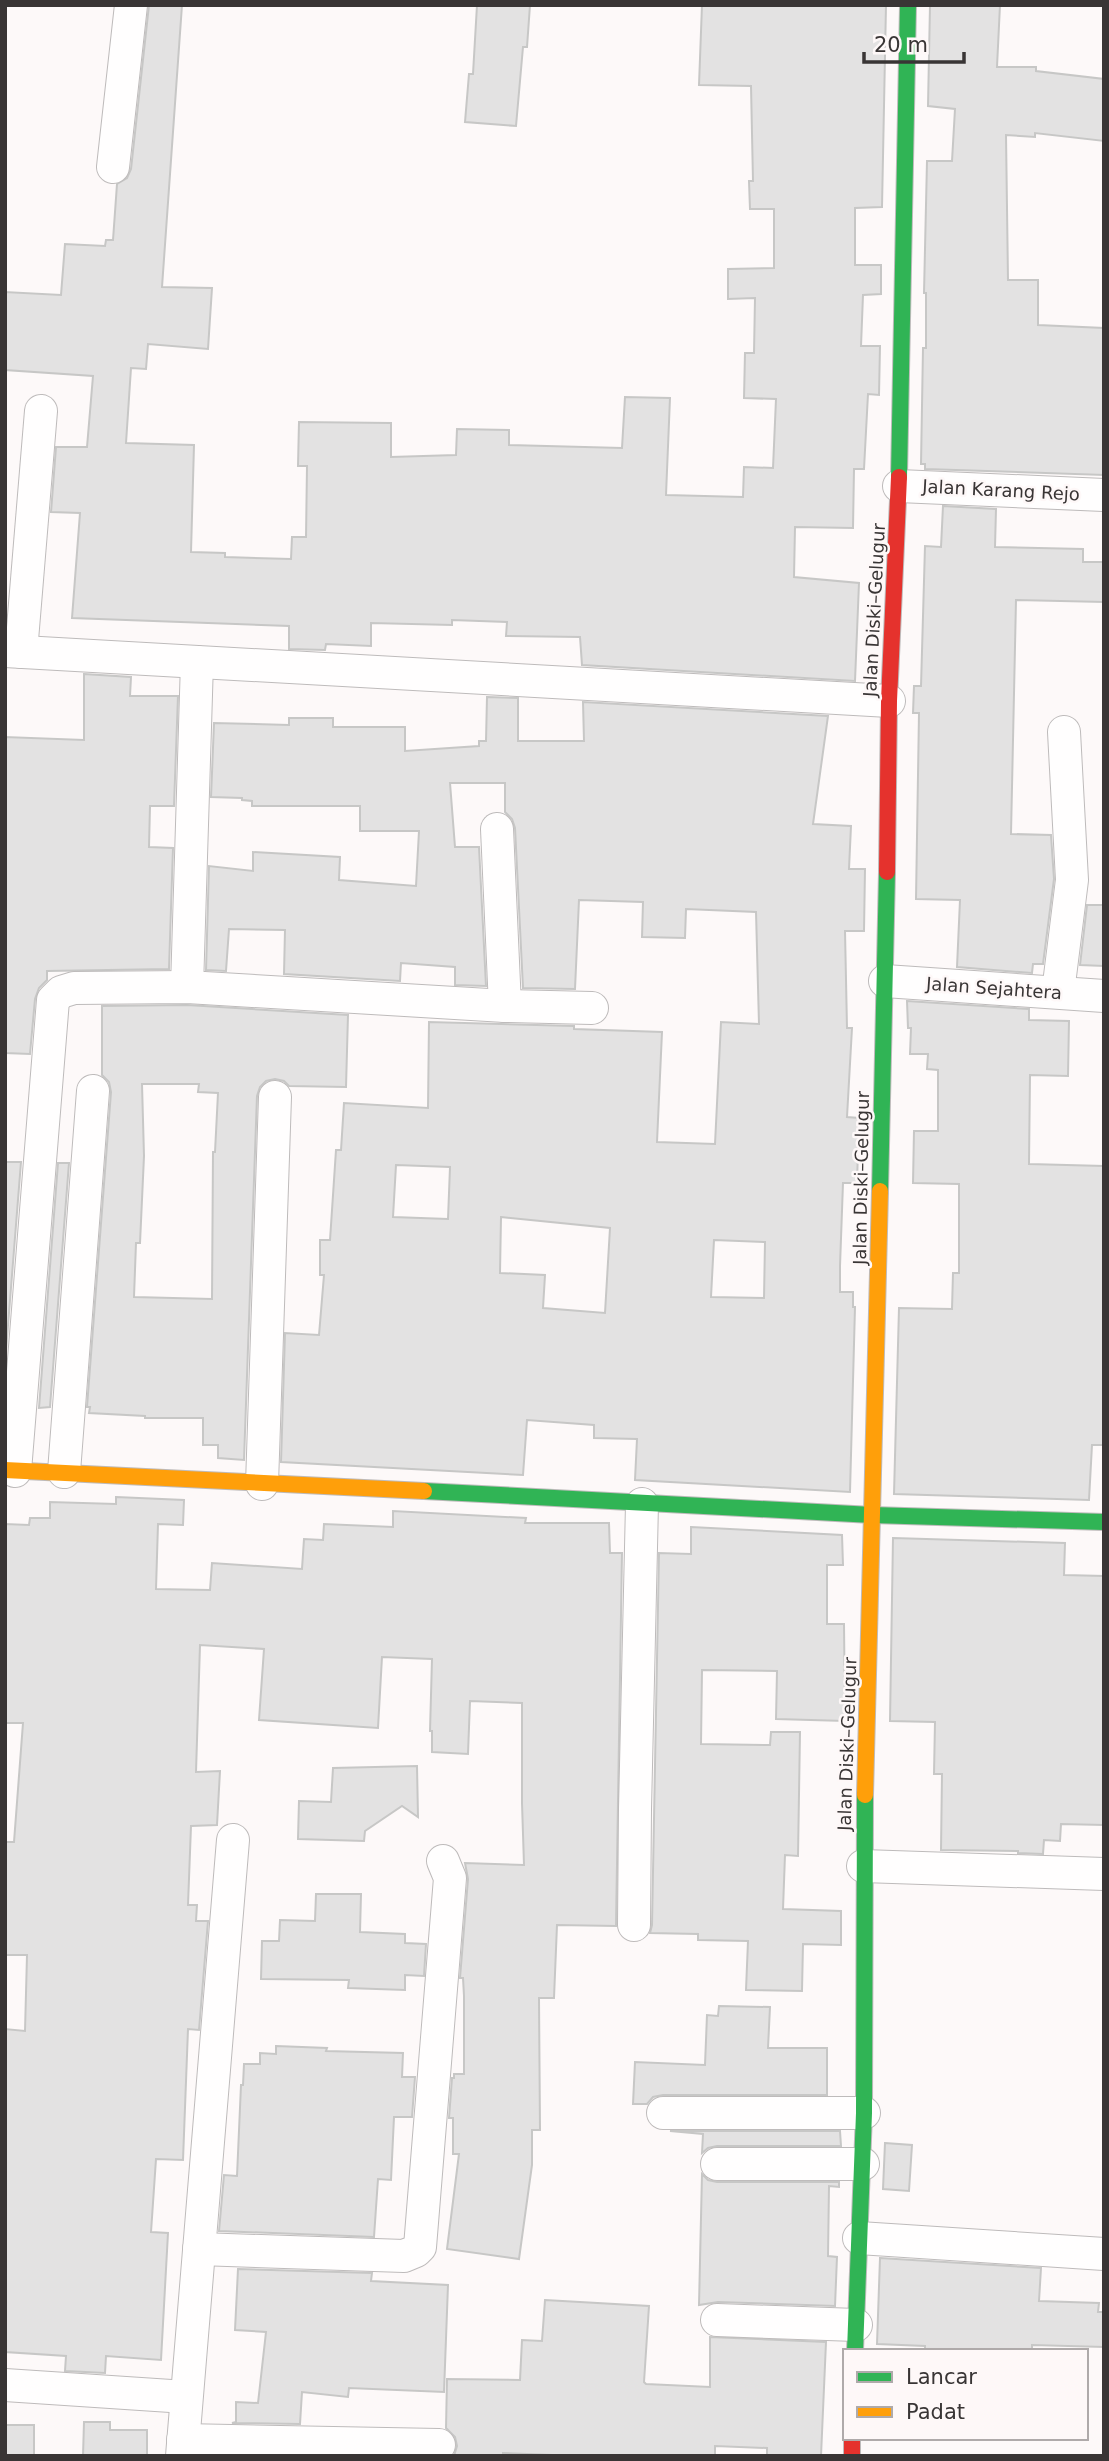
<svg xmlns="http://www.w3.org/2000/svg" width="1109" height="2461" font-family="'DejaVu Sans',sans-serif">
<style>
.building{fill:#e3e2e2;stroke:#c7c7c6;stroke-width:2;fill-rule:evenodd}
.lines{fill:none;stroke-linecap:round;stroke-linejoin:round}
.street-casing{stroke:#bebbbb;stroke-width:34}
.fast-casing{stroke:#bebbbb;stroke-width:18}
.slow-casing{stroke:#bebbbb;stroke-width:18}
.jam-casing{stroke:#bebbbb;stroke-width:18}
.street{stroke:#fffefe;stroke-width:32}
.fast{stroke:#30b455;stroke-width:16}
.slow{stroke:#ff9f0a;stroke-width:16}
.jam{stroke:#e5322d;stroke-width:16}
.labels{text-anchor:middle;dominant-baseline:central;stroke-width:5;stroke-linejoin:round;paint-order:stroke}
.street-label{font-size:18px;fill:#393535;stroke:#fef8f8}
</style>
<rect width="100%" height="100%" fill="#fdf9f9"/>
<g class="building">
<path d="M149 5H182L162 287 212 288 208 349 148 344 146 369 131 368 126 443 194 445 191 552 225 553V557L291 559 292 537H306L307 466H298L299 422 391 423V457L456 455 457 429 509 430V445L622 448 625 397 670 398 666 495 743 497 744 467 773 468 776 399 744 398 745 353H754L755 298 728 299V269L774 268V209H750L749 181H753L751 86 699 85 702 5H886L882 207 855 208V265H881V294L863 295 861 346H880L879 395 868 394 864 469H854L853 528 795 527 794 577 859 583 855 681 582 665 580 637 506 636 507 622 452 620V625L371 623V646L326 644 325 650 289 649V626L72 618 80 513 51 512 56 447H87L93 376 5 370V292L61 295 65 244 105 246 106 240H113L117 184 127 178 131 169Z"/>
<path d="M477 5H530L527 47H523L516 126 465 122 469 74H473Z"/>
<path d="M930 5H1000L997 67H1036V71L1104 79V141L1035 133V137L1006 135 1008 280H1038V325L1104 328V475L925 469V464H921L923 348H926V293H924L927 161H952L955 109 928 106Z"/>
<path d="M943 506 996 509 995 547 1083 549V562H1104V602L1016 600 1011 834 1051 835 1054 879 1043 964H1033L1032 973 957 967 960 900 916 899 919 713H913L914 686H921L925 546 941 547Z"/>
<path d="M84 674 131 677 130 696H178L174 806H150L149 847 173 848 169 969 47 971V980L39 988 35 999 30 1054 5 1053V737L84 740Z"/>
<path d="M487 697 518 698V741H584L583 702 828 716 813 824 851 826 849 869H865L864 931H845L847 1028H852L847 1117 859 1118 857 1183H843L840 1266V1292H853V1307H855L850 1492 635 1480 637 1439 594 1438V1425L527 1420 523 1475 281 1462 285 1333 319 1335 324 1275H320V1240H330L336 1150H341L344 1103 428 1108 429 1022 574 1026V1029L662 1032 657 1142 715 1144 721 1022 759 1024 756 912 686 909 685 938 642 937 643 902 579 900 575 989 523 988 515 828 512 819 505 812V783H450L455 847H479L486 986 455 985V967L401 963 400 981 284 974 285 930 229 929 226 971 206 970 209 866 253 871V852L340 857 339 880 416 886 419 831H360V806H252V801L242 800V798L211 797 214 723 289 725V718H333V727H405V751L479 746V741H486ZM396 1165 450 1167 448 1219 393 1217ZM501 1217 610 1228 605 1313 543 1308 545 1275 500 1273ZM714 1240 765 1242 764 1298 711 1297Z"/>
<path d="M1087 905H1104V966L1080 965Z"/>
<path d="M907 1001 1029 1009V1020L1069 1021 1068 1076 1030 1075 1029 1164 1104 1166V1445H1092L1089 1500 894 1494 899 1308 952 1309 953 1273H959V1184L913 1183 914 1131H938V1070L927 1069 928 1054H910L911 1028H908Z"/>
<path d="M187 1005 348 1015 346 1087 289 1086 284 1081 275 1079 266 1081 260 1087 257 1096 244 1460 218 1458V1445H203V1418H145V1416L89 1413 90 1407H87L111 1092 109 1082 102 1075V1006ZM142 1084H199L198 1092 218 1093 215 1152H213L212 1299 134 1297 136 1243H140L144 1156Z"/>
<path d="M5 1162H21L5 1363Z"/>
<path d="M58 1163H69L50 1407 39 1408Z"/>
<path d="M116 1497 184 1500 183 1525 158 1524 156 1589 210 1590 212 1563 302 1569 304 1539 323 1540 324 1524 393 1527V1511L526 1518 525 1523H609L610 1553H622L616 1926 557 1925 554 1998H539L540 2130H532V2165L519 2259 447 2249 459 2154H453V2118H449L452 2078H454V2074H464V1996L463 1978H460L468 1879 465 1863 524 1865 522 1803V1703L470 1701 468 1754 432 1752V1731H430L432 1659 382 1657 378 1728 348 1726 259 1720 264 1649 200 1645 196 1772 220 1771 217 1825 191 1826 188 1905H197L196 1921H208L199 2030 188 2029 183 2160 156 2159 151 2232 168 2233 161 2360 106 2356 105 2373 65 2371 66 2356 5 2352V2029L25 2031 27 1955H5V1842H14L23 1723H5V1524L29 1525 30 1518H50V1502L116 1504Z"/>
<path d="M691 1527 842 1535 843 1565H827V1624H844L845 1721 776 1719 777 1671 702 1670 701 1744 770 1745 771 1732H800L798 1856 785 1855 783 1909 841 1911V1945L803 1944 802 1991 746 1990 748 1941 698 1940V1934L650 1933 652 1925 659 1553 691 1554Z"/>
<path d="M893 1538 1065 1543 1064 1575 1104 1576V1825L1061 1824 1060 1841 1044 1840 1043 1854 1018 1853V1851L941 1850 942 1774H934L935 1722 890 1721Z"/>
<path d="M417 1766 418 1817 402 1806 365 1831 364 1841 298 1839 299 1801 331 1802 333 1768Z"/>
<path d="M316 1894H361L360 1932 405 1934V1943L426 1944 424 1976 405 1975V1990L348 1988 349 1980 261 1979 262 1941H279L280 1920 315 1921Z"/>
<path d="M719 2006 770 2007 768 2048H827V2095H663L653 2097 647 2104H633L635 2062 705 2065 707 2015 718 2016Z"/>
<path d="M276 2046 327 2048 326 2051 403 2053 402 2077H415L412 2117H394L391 2180 378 2179 374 2237 219 2231 224 2175 237 2176 241 2085H243L244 2064H260V2053L276 2054Z"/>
<path d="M670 2131H840L841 2146H717L708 2148 702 2153 703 2134Z"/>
<path d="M885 2143 912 2145 909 2191 883 2189Z"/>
<path d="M702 2174 708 2180 717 2182H839V2187L829 2186 828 2256 837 2257 835 2306 718 2302 699 2305Z"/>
<path d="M880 2258 1041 2268 1039 2301 1099 2303 1098 2312H1104V2347L1032 2345V2351H925V2346L877 2344Z"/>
<path d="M238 2269 372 2273 371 2281 448 2285 444 2392 349 2388 348 2397 302 2392 300 2424 232 2423 236 2422V2402L258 2403 266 2332 235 2330Z"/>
<path d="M545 2300 649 2306 644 2382 646 2384 710 2387V2337L826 2342 821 2456H767V2448L715 2446V2456H578L503 2453V2456H454L457 2446 455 2437 446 2428 447 2379 520 2380 522 2340 542 2341Z"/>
<path d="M84 2422H110V2430H147V2456H83Z"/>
<rect x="5" y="2425" width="29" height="31"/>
</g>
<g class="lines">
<g class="street-casing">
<g id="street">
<path d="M113 167 131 5"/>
<path d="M899 486 1104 495"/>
<path d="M5 651 889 701"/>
<path d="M21 652 41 411"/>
<path d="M497 829 505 1006"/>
<path d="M885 981 1104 996"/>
<path d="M187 987 197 662"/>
<path d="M1058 992 1072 880 1064 732"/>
<path d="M15 1471 53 1000 61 992 74 988 187 987 505 1006 592 1008"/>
<path d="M64 1472 93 1091"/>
<path d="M262 1484 275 1097"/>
<path d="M863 1866 1104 1874"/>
<path d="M634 1925 635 1809 642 1504"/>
<path d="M663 2113H864"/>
<path d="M717 2164H863"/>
<path d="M859 2238 1104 2254"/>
<path d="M199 2249 404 2256 416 2251 420 2247 450 1878 443 1861"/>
<path d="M717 2320 856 2325"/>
<path d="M5 2385 186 2397"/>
<path d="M183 2440 439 2445"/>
<path d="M182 2456 233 1840"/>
</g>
</g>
<g class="fast-casing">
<g id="fast">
<path d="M899 477 908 5"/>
<path d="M880 1191 887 872"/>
<path d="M424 1491 872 1515 1104 1522"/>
<path d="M855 2351 864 2113 865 1795"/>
</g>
</g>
<g class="slow-casing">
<g id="slow">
<path d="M5 1470 424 1491"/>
<path d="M865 1795 880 1191"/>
</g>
</g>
<g class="jam-casing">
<g id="jam">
<path d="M887 872 889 701 899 477"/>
<path d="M852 2438V2456"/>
</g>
</g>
<use href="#street" class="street"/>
<use href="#fast" class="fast"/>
<use href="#slow" class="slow"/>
<use href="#jam" class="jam"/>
</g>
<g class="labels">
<g class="street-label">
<text transform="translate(1001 490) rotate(3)">Jalan Karang Rejo</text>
<text transform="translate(874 610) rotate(-87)">Jalan Diski–Gelugur</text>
<text transform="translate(994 988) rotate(4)">Jalan Sejahtera</text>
<text transform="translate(861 1178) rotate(-89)">Jalan Diski–Gelugur</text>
<text transform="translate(847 1744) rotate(-88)">Jalan Diski–Gelugur</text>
</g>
</g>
<rect width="1109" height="2461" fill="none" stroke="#393535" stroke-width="14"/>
<rect x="843" y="2349" width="245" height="91" fill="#fef8f8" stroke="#afaaaa" stroke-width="2"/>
<rect x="857" y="2372" width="35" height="10" fill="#30b455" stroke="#afaaaa" stroke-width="2"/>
<text x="906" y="2384" font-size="21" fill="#393535">Lancar</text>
<rect x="857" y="2407" width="35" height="10" fill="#ff9f0a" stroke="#afaaaa" stroke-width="2"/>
<text x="906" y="2419" font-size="21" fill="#393535">Padat</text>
<path d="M864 52v10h100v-10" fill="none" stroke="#393535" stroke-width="3.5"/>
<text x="874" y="52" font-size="21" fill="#393535" stroke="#fef8f8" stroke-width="5" paint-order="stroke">20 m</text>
</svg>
